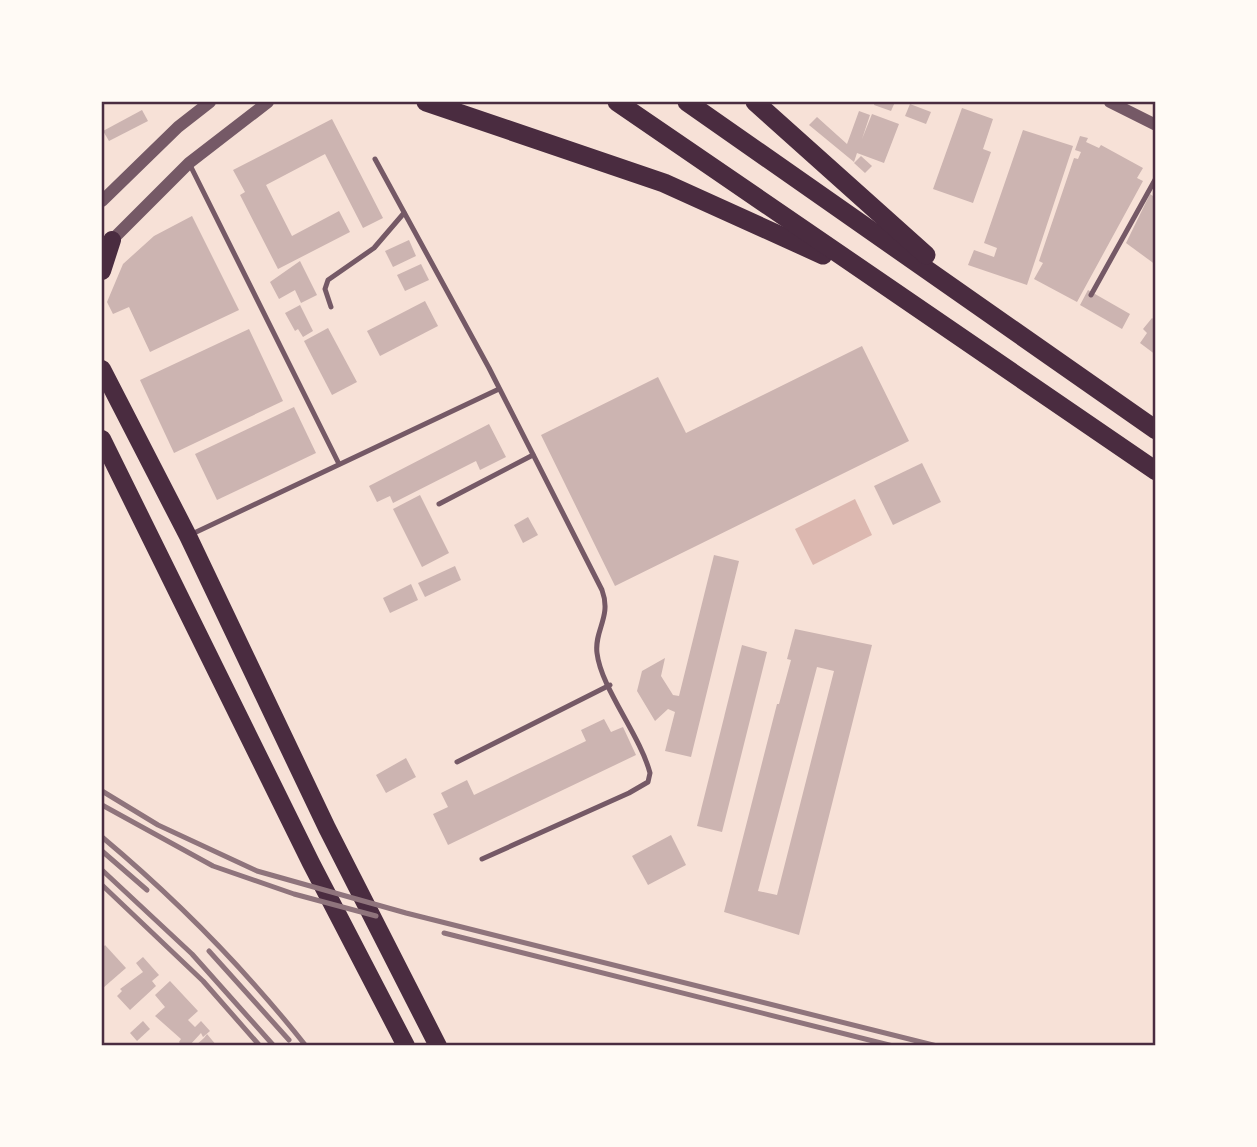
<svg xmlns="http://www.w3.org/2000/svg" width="1257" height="1147" font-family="'Alegreya Sans',sans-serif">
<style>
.water{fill:#dcb8b0}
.building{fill:#ccb4b1;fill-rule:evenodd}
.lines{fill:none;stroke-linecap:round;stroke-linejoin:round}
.service{stroke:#755966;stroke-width:5}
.tertiary{stroke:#755966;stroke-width:12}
.trunk{stroke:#4a2c40;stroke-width:18}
.motorway{stroke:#4a2c40;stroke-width:19}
.rail{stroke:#8f747c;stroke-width:5}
.neatline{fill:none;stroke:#4a2c40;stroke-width:2.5}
</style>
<rect width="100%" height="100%" fill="#f7e1d7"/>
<path class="water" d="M855 499 872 535 813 565 795 529Z"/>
<g class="building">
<path d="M875 102H895L891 111 874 105Z"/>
<path d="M910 104 931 112 926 124 905 116Z"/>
<path d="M962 108 993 119 983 149 991 152 973 203 933 189Z"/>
<path d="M142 110 148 121 109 141 103 131Z"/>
<path d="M859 111 870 115 862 139 872 114 899 124 884 163 857 153 854 162 809 125 817 117 847 144Z"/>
<path d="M332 119 383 218 363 228 325 154 266 185 292 236 339 211 350 232 278 269 240 195 245 192 233 170Z"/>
<path d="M1023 130 1073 146 1027 285 968 265 974 250 994 257 997 248 984 243Z"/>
<path d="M1080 136 1088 138 1086 142 1099 148 1101 145 1143 168 1137 178 1143 181 1077 302 1034 279 1043 263 1039 261 1074 158 1078 159 1081 152 1075 150Z"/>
<path d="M861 156 872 166 865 173 854 163Z"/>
<path d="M1150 194 1156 198V265L1126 243Z"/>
<path d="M192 216 239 310 150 352 129 307 113 314 107 302 123 264 154 236Z"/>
<path d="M409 240 416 256 393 267 385 251Z"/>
<path d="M300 261 317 295 301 303 295 290 279 299 270 282Z"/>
<path d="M421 264 429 280 405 291 397 275Z"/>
<path d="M1088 290 1130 314 1122 329 1080 305Z"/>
<path d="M425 301 438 326 380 356 367 331Z"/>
<path d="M300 305 313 331 303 337 298 329 295 331 285 313Z"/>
<path d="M1152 318 1156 321V355L1140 343 1147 333 1143 329Z"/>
<path d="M328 328 357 382 332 395 304 341Z"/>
<path d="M249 329 283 401 174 453 140 380Z"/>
<path d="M862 346 909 441 615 586 541 435 658 377 686 433Z"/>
<path d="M294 407 316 453 217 500 195 454Z"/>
<path d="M489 424 506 457 480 470 476 461 393 503 390 496 377 502 369 486Z"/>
<path d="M922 463 941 502 893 525 874 486Z"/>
<path d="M420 495 449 553 422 567 393 509Z"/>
<path d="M528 517 538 535 523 543 514 525Z"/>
<path d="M714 555 739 561 691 757 665 751 675 712 668 709 655 721 637 691 642 671 665 658 661 676 673 695 679 696Z"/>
<path d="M455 566 461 580 425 597 418 583Z"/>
<path d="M411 584 418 600 390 613 383 598Z"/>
<path d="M795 629 872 645 799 935 724 912 777 704H779L791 660 787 659ZM817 667 834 671 777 895 758 891Z"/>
<path d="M742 645 767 652 722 832 697 826Z"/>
<path d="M604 719 611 732 623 727 636 755 448 845 433 814 448 807 441 793 467 780 474 795 586 741 581 730Z"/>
<path d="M406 758 416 777 386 793 376 775Z"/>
<path d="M671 835 686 865 648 885 632 856Z"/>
<path d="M105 945 126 968 103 988 102 949Z"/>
<path d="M143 957 159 975 152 981 156 986 130 1010 117 996 122 991 120 989 143 972 136 963Z"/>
<path d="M170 981 198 1011 188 1020 195 1027 201 1021 210 1031 203 1037 201 1033 189 1046H182L179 1042 181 1039 155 1016 165 1007 155 995Z"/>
<path d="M143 1021 150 1029 137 1041 130 1033Z"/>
<path d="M207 1034 217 1046H195L204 1038Z"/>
</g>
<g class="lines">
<g class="service">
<path d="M375 159 489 368 602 590C612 617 594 630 597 653 601 688 640 735 650 773L648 782 629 793 482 859"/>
<path d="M189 163 339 464"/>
<path d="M1091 295 1156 178"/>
<path d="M331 307 325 289 328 280 374 248 404 213"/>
<path d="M439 504 533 455"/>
<path d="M192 534 499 389"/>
<path d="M457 762 610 685"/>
</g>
<g class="tertiary">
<path d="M1110 102 1156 125"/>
<path d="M102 201 178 127 210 102"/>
<path d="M107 245 189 163 268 102"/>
</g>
<g class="trunk">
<path d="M102 271 112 240"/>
<path d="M102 369 188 536 327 828 438 1046"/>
<path d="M102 439 311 863 406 1046"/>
</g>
<g class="motorway">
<path d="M426 102 664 183 823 255"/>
<path d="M617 102 1156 471"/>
<path d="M687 102 1156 430"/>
<path d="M755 102 926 255"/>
</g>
<g class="rail">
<path d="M102 791 158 825 257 871 406 913 937 1046"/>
<path d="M102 805 213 866 294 894 376 916"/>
<path d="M102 837C176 899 245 969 306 1046"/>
<path d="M102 851 147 890"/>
<path d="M102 870 192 954 274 1046"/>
<path d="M102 885 203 981 260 1046"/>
<path d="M444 933 893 1046"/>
<path d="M209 951 289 1040"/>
</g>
</g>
<rect width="1257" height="1147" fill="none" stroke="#fffaf5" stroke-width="206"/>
<rect x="103" y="103" width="1051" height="941" class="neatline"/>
</svg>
